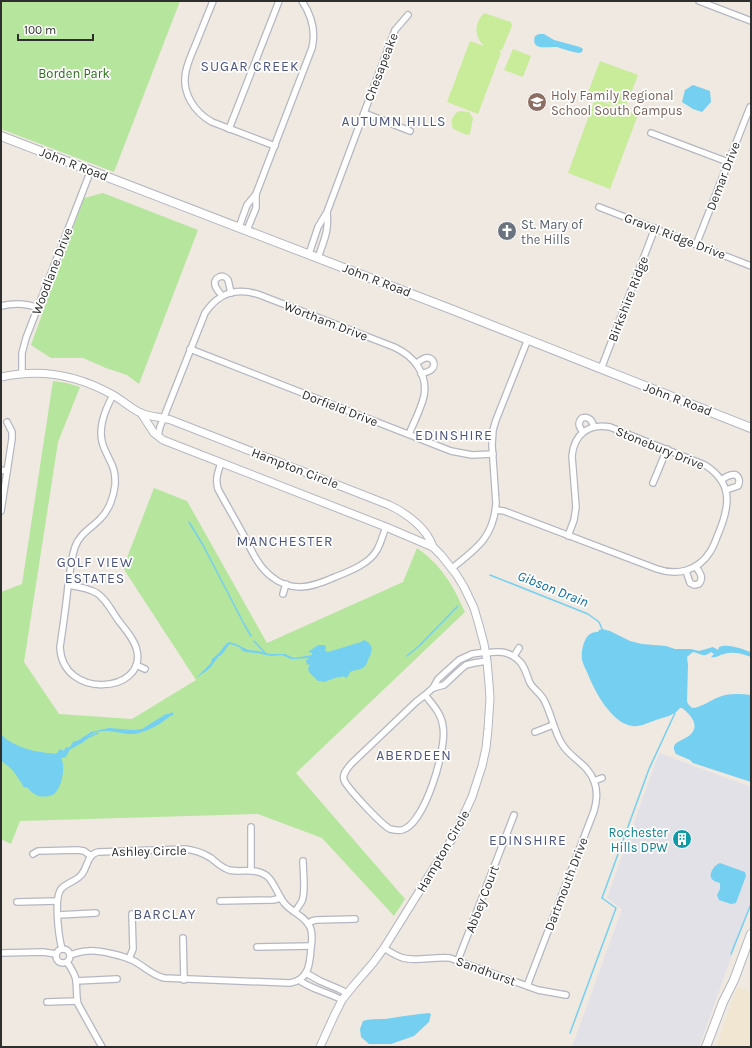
<svg xmlns="http://www.w3.org/2000/svg" width="752" height="1048" font-family="Karla,sans-serif">
<style>
.industrial{fill:#e3e1e8}
.education{fill:#f0e6d1}
.green{fill:#b6e59e}
.pitch{fill:#c9ec9a}
.water{fill:#75cff0}
.lines{fill:none;stroke-linecap:round;stroke-linejoin:round}
.stream{stroke:#75cff0;stroke-width:1.5}
.minor-casing{stroke:#b4b7c1;stroke-width:8}
.tertiary-casing{stroke:#b4b7c1;stroke-width:9}
.secondary-casing{stroke:#b4b7c1;stroke-width:10}
.minor{stroke:#fff;stroke-width:5.5}
.tertiary{stroke:#fff;stroke-width:7}
.secondary{stroke:#fff;stroke-width:8}
.labels{text-anchor:middle;dominant-baseline:central;stroke-width:3.5;stroke-linejoin:round;paint-order:stroke}
.street-label{font-size:13px;fill:#2e2e2e;stroke:#fff}
.park-label{font-size:13px;fill:#2c6e1b;stroke:#fff}
.education-label{font-size:13px;fill:#785e54;stroke:#fff;text-anchor:start}
.worship-label{font-size:13px;fill:#5b616d;stroke:#fff;text-anchor:start}
.culture-label{font-size:13px;fill:#0d838f;stroke:#fff;text-anchor:end}
.neighbourhood-label{font-size:14px;letter-spacing:1px;fill:#4d5680;stroke:#fff}
.water-label{font-size:14px;font-style:italic;fill:#0d6fa3;stroke:#fff}
</style>
<rect width="100%" height="100%" fill="#efe9e1"/>
<path class="industrial" d="M659 753 751 787V902L699 1047H572L622 909 607 898Z"/>
<path class="education" d="M737 987 751 992V1047H716Z"/>
<g class="green">
<path d="M1 1H180L114 172 1 129Z"/>
<path d="M103 193 198 230 139 384 127 375 106 368 83 358H51L31 345 84 198Z"/>
<path d="M53 381 67 383 80 387 58 442 24 662 59 714 132 719 196 680 123 568 154 488 187 501 267 643 403 582 417 548C443 567 452 584 465 612L296 773 405 899 394 916 322 838 258 814 20 821 11 844 1 839V592L22 584Z"/>
</g>
<g class="pitch">
<path d="M484 13 511 22 512 26 502 50 499 51 501 53 478 114 447 102 470 41 484 46C473 35 475 23 484 13Z"/>
<path d="M513 49 531 56 523 77 504 70Z"/>
<path d="M600 61 638 75 625 109 587 95Z"/>
<path d="M595 99 638 115 610 189 568 173Z"/>
<path d="M460 111 469 112 473 118 470 134 467 135 453 129C450 121 452 114 460 111Z"/>
</g>
<g class="water">
<path d="M539 34H544L554 40 580 47 583 49 582 52 579 53C572 52 564 49 557 47 549 46 530 52 535 36Z"/>
<path d="M693 85 710 91 711 102 702 112 693 109 682 102 685 90Z"/>
<path d="M602 629 610 631 630 641 642 644 666 646 675 649H691L699 651 713 647 718 650 719 647C728 643 742 649 751 652V657C743 654 733 651 724 654 718 655 718 658 711 657L714 654 711 652C703 658 702 654 693 652L687 657 688 665 687 701 688 704 692 708C700 708 711 700 719 697 730 693 740 694 751 695V782L693 763 690 760 676 754C668 741 685 741 691 734 700 725 690 714 682 708H680C674 716 664 717 656 720 648 723 640 727 632 726 611 723 594 690 587 672 585 668 583 664 582 660 581 652 583 637 592 633 593 632 596 632 598 632L599 630Z"/>
<path d="M364 640C375 645 372 652 368 660 367 663 366 666 363 668 359 670 354 670 350 672L349 675 346 678C343 674 342 678 338 677L324 682 320 681H318L309 672 308 668 310 664 307 665 306 660 309 659 308 658 295 659H291L282 655 271 656 257 653 246 652 243 651 239 647 230 644C224 649 218 657 213 664 210 669 203 673 198 677H197L211 663 212 659 219 653 225 645 229 642 236 644 248 650 258 651 266 653 269 654H285L294 658 312 655V653L308 652 318 645H325L326 647 325 651 328 652 361 642Z"/>
<path d="M172 712 173 713C164 723 143 735 129 734 117 733 103 728 92 734 88 737 85 740 82 742 79 744 76 745 74 747 72 748 70 749 69 751 67 755 67 758 61 758 66 766 62 788 54 794 50 797 43 797 38 796 34 794 31 792 28 788L24 787C15 774 15 770 1 761V734C11 746 36 753 52 753L54 754 57 753 60 749 64 751 65 748 70 747 73 742 79 740 91 732 109 728 133 730 142 729 166 714H169Z"/>
<path d="M720 863 745 872 746 876 736 903 731 904 719 900 717 895 720 889V883C718 882 715 882 713 880 707 875 714 865 720 863Z"/>
<path d="M429 1013 431 1014 429 1022 414 1036 391 1044H369L361 1037 360 1029 363 1021C373 1018 382 1020 392 1018 404 1016 416 1014 429 1013Z"/>
</g>
<g class="lines">
<g class="stream">
<path d="M189 522 203 545 244 624 251 636"/>
<path d="M490 575 588 614 599 622 602 629"/>
<path d="M254 641 265 653"/>
<path d="M220 655 222 653 227 646"/>
<path d="M407 656 419 646 458 606"/>
<path d="M169 716 173 714"/>
<path d="M71 748 82 742 89 737 98 733"/>
<path d="M731 954 751 904"/>
<path d="M570 1033 616 908 602 898 649 769 675 713"/>
</g>
<g class="minor-casing">
<g id="minor">
<path d="M213 1C208 14 202 28 197 41 193 51 188 61 186 71 181 92 194 112 212 122L275 146"/>
<path d="M699 1 751 21"/>
<path d="M364 113 410 131"/>
<path d="M229 129 279 1"/>
<path d="M651 133 728 162"/>
<path d="M599 207 751 266"/>
<path d="M239 227 247 205 256 194 312 48C316 31 312 16 302 1"/>
<path d="M247 230 256 208V195"/>
<path d="M696 245 750 107"/>
<path d="M309 254 318 227 327 212 395 30 408 15"/>
<path d="M318 258C324 240 329 231 327 213"/>
<path d="M222 296C220 293 216 289 215 285 213 277 224 273 228 280 229 283 230 289 231 293"/>
<path d="M1 306C14 303 26 303 38 308"/>
<path d="M190 349 451 451 472 455 493 454"/>
<path d="M416 363C419 362 422 359 425 358 433 356 437 365 431 370 428 372 424 373 421 374"/>
<path d="M601 369 655 228"/>
<path d="M22 373V353L26 338 91 170"/>
<path d="M583 432C579 427 577 423 582 418 589 416 592 420 594 427"/>
<path d="M158 436 160 427 205 313C219 292 237 287 260 295L394 347C414 356 428 374 424 396 421 409 414 422 409 434"/>
<path d="M221 463C218 472 215 479 218 489 226 504 235 519 243 534 251 549 258 567 272 577 279 583 290 587 300 587 312 587 324 582 335 577 350 571 369 564 377 550 381 543 383 534 386 527"/>
<path d="M1 470 7 471"/>
<path d="M721 480C724 478 727 476 731 475 738 473 741 480 738 486L726 490"/>
<path d="M653 483 667 449"/>
<path d="M496 510 504 511 657 569C677 576 698 571 710 552 714 546 716 539 719 532 730 505 733 483 705 465L610 427C589 423 574 434 572 456L576 507 574 520 568 536"/>
<path d="M1 511 12 439V432L7 422"/>
<path d="M452 568C476 549 494 537 496 503L492 445 493 430 496 420 528 339"/>
<path d="M686 571 690 583 694 585 699 584C704 577 700 573 696 567"/>
<path d="M68 585C101 590 101 594 118 620 125 629 135 640 137 651 146 693 62 700 60 647 63 627 66 606 68 586 70 573 71 559 75 547 80 533 92 528 101 518 109 510 114 496 115 485 116 468 111 464 105 450 96 432 104 412 113 395"/>
<path d="M283 594 286 584"/>
<path d="M486 653C498 651 508 651 517 659 525 665 526 674 530 683 534 690 542 694 545 702 552 716 554 731 562 744 571 759 587 763 594 781 598 791 597 801 594 811L527 986"/>
<path d="M514 656 519 648"/>
<path d="M136 665 145 669"/>
<path d="M433 688 444 685 460 670 466 665 474 663 487 661"/>
<path d="M425 695C433 705 442 714 443 727 447 748 425 824 402 830 398 831 394 830 390 829 382 825 347 788 344 780 342 774 347 769 351 764L416 702 425 695 433 688 438 679 459 660 472 654 486 652"/>
<path d="M535 732 553 725"/>
<path d="M594 781 602 778"/>
<path d="M251 827V870"/>
<path d="M33 854 38 851 78 850 84 851 91 856"/>
<path d="M220 901 273 900 281 898"/>
<path d="M17 902 57 901"/>
<path d="M295 912C297 908 300 905 302 901 306 891 303 872 303 861"/>
<path d="M58 915 96 913"/>
<path d="M308 924 312 921 316 920 355 919"/>
<path d="M183 938 184 980"/>
<path d="M257 947 311 946"/>
<path d="M384 948C390 952 396 956 403 958 417 962 435 956 450 958L538 990 566 995"/>
<circle cx="63" cy="956" r="7"/>
<path d="M62 949C59 938 53 896 62 888 68 882 77 881 82 874 88 866 87 855 98 852L185 849C195 850 203 853 211 858 216 862 222 868 229 870 242 873 255 867 267 876 275 883 278 896 285 904 293 913 305 916 310 927 313 933 312 941 311 948 310 963 309 980 290 983L164 978C152 975 145 967 134 961 125 956 99 950 88 951 82 951 76 953 70 955"/>
<path d="M1 953 43 952 56 954"/>
<path d="M129 959 133 949 132 914"/>
<path d="M458 960 514 815"/>
<path d="M67 962C71 968 75 974 76 980 77 988 76 996 78 1004L102 1047"/>
<path d="M306 973 320 981 339 989 347 993"/>
<path d="M299 980C312 990 328 992 342 1000"/>
<path d="M76 981 117 979"/>
<path d="M47 1002 77 1001"/>
</g>
</g>
<g class="tertiary-casing">
<g id="tertiary">
<path d="M1 377C41 368 78 375 113 395 122 400 133 410 141 413 150 417 162 417 171 420L389 505C406 513 427 528 433 547"/>
<path d="M141 413 154 433 163 440 386 527 433 547 441 555 456 574 464 587 474 608 479 625 484 644 487 661 489 684 490 698 488 729 486 748 482 766 472 797 455 834 384 948 373 963 354 985 342 1000 334 1016 320 1047"/>
</g>
</g>
<g class="secondary-casing">
<g id="secondary">
<path d="M1 136 453 310 751 428"/>
<path d="M706 1047 723 1002 734 980 751 934"/>
</g>
</g>
<use href="#minor" class="minor"/>
<use href="#tertiary" class="tertiary"/>
<use href="#secondary" class="secondary"/>
</g>
<defs>
<g id="school-disc" transform="scale(1)"><circle r="9.5" fill="#8d6e63" stroke="#fff"/><path d="M0-5L7-2L0 1L-7-2ZM-4 1L0 2.5L4 1V4Q0 6-4 4Z" fill="#fff"/></g>
<g id="church-disc" transform="scale(1)"><circle r="9.5" fill="#6b7280" stroke="#fff"/><path d="M-1.2-6h2.4v3.5h3.3v2.4h-3.3V6h-2.4V-.1h-3.3v-2.4h3.3Z" fill="#fff"/></g>
<g id="building-disc" transform="scale(1)"><circle r="9.5" fill="#0f9aa8" stroke="#fff"/><path d="M-4-6H4V6H1V3H-1V6H-4ZM-2.5-4.3h1.7v1.8h-1.7ZM.8-4.3h1.7v1.8H.8ZM-2.5-1h1.7V.8h-1.7ZM.8-1h1.7V.8H.8Z" fill="#fff"/></g>
</defs>
<g fill-rule="evenodd">
<use href="#school-disc" x="537" y="102"/>
<use href="#church-disc" x="507" y="231"/>
<use href="#building-disc" x="682" y="839"/>
</g>
<g class="labels">
<g class="street-label">
<text transform="translate(381 67) rotate(-69)">Chesapeake</text>
<text transform="translate(74 164) rotate(21)">John R Road</text>
<text transform="translate(723 176) rotate(-69)">Demar Drive</text>
<text transform="translate(675 236) rotate(21)">Gravel Ridge Drive</text>
<text transform="translate(52 271) rotate(-69)">Woodlane Drive</text>
<text transform="translate(377 280) rotate(21)">John R Road</text>
<text transform="translate(628 299) rotate(-69)">Birkshire Ridge</text>
<text transform="translate(326 321) rotate(21)">Wortham Drive</text>
<text transform="translate(678 399) rotate(21)">John R Road</text>
<text transform="translate(340 408) rotate(21)">Dorfield Drive</text>
<text transform="translate(660 448) rotate(22)">Stonebury Drive</text>
<text transform="translate(295 468) rotate(21)">Hampton Circle</text>
<text transform="translate(149 851) rotate(-1)">Ashley Circle</text>
<text transform="translate(443 851) rotate(-60)">Hampton Circle</text>
<text transform="translate(566 884) rotate(-69)">Dartmouth Drive</text>
<text transform="translate(482 899) rotate(-69)">Abbey Court</text>
<text transform="translate(486 971) rotate(20)">Sandhurst</text>
</g>
<g class="park-label">
<text x="74" y="73">Borden Park</text>
</g>
<g class="education-label">
<text x="551" y="95">Holy Family Regional<tspan x="551" dy="15">School South Campus</tspan></text>
</g>
<g class="worship-label">
<text x="521" y="224">St. Mary of<tspan x="521" dy="15">the Hills</tspan></text>
</g>
<g class="culture-label">
<text x="668" y="832">Rochester<tspan x="668" dy="15">Hills DPW</tspan></text>
</g>
<g class="neighbourhood-label">
<text x="250" y="66">SUGAR CREEK</text>
<text x="394" y="121">AUTUMN HILLS</text>
<text x="454" y="435">EDINSHIRE</text>
<text x="285" y="541">MANCHESTER</text>
<text x="95" y="562">GOLF VIEW<tspan x="95" dy="16">ESTATES</tspan></text>
<text x="414" y="755">ABERDEEN</text>
<text x="528" y="840">EDINSHIRE</text>
<text x="165" y="914">BARCLAY</text>
</g>
<g class="water-label">
<text transform="translate(553 589) rotate(22)">Gibson Drain</text>
</g>
</g>
<rect width="752" height="1048" fill="none" stroke="#2e2e2e" stroke-width="4"/>
<path d="M18 34v6h75v-6" fill="none" stroke="#2e2e2e" stroke-width="2"/>
<text x="24" y="34" font-size="12" fill="#2e2e2e" stroke="#ffffff" stroke-width="3" paint-order="stroke">100 m</text>
</svg>
